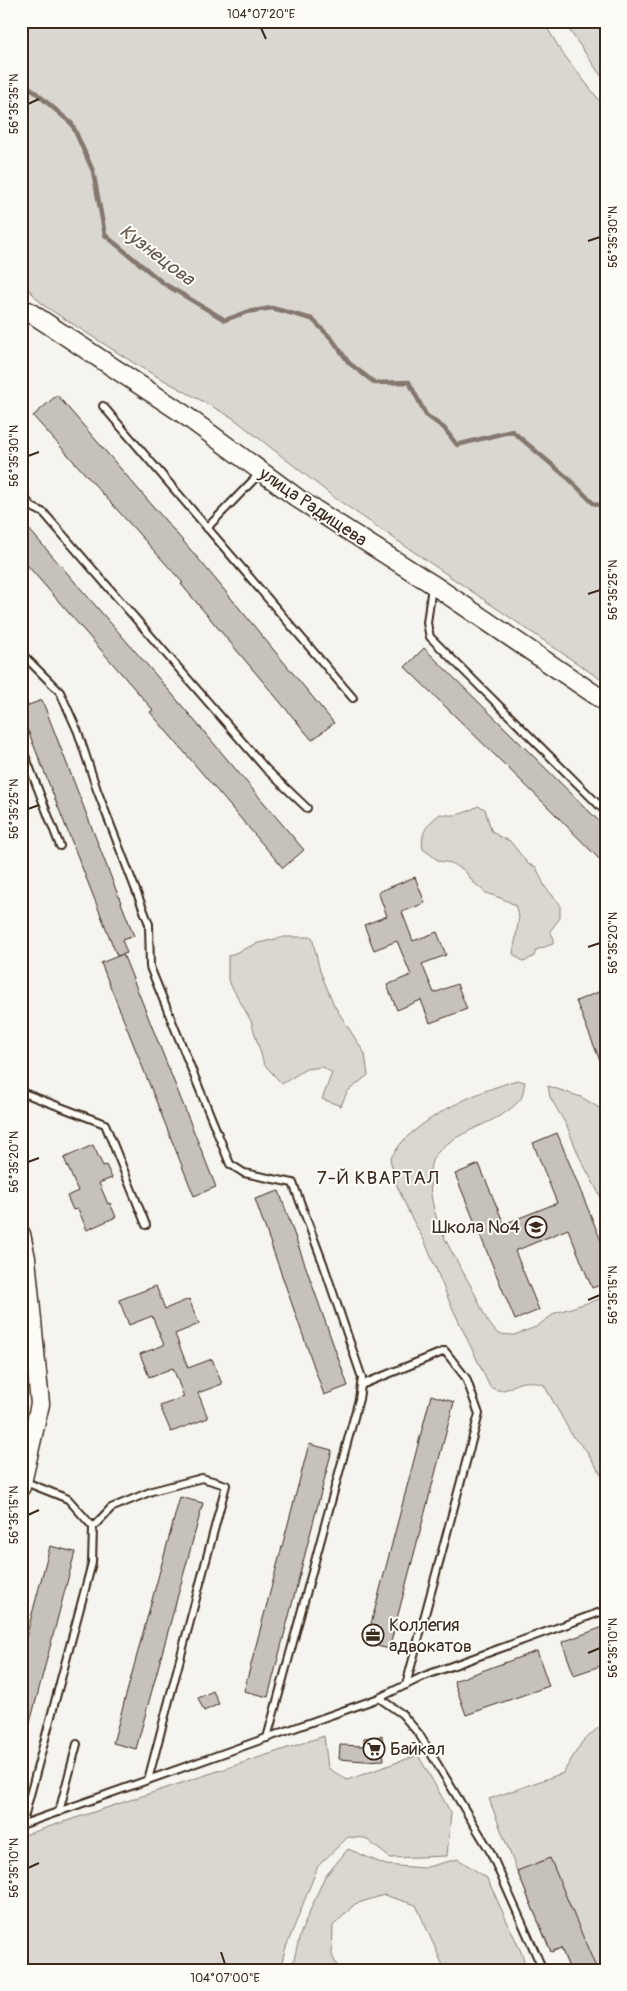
<svg xmlns="http://www.w3.org/2000/svg" width="627" height="1991" font-family="Pangolin,sans-serif">
<style>
.green{fill:#dad6d0;stroke:#8a8077}
.lines{fill:none;stroke-linecap:round;stroke-linejoin:round}
.stream{stroke:#84786e;stroke-width:4.5}
.building{fill:#c7c1bb;stroke:#3b2a1e}
.lane-casing{stroke:#3b2a1e;stroke-width:10}
.secondary-casing{stroke:#3b2a1e;stroke-width:21}
.lane{stroke:#fdfcf7;stroke-width:6}
.secondary{stroke:#fdfcf7;stroke-width:18}
.ticks{fill:none;stroke:#3b2a1e;stroke-width:2}
.labels{text-anchor:middle;dominant-baseline:central;stroke-width:4;stroke-linejoin:round;paint-order:stroke}
.street-label{font-size:18px;fill:#3b2a1e;stroke:#fdfcf7}
.poi-label{font-size:18px;fill:#3b2a1e;stroke:#fdfcf7;text-anchor:start}
.water-label{font-size:19px;font-style:italic;fill:#65584d;stroke:#fdfcf7}
.neighbourhood-label{font-size:19px;letter-spacing:1px;fill:#3b2a1e;stroke:#fdfcf7}
.neatline{fill:none;stroke:#3b2a1e;stroke-width:2}
.ticks-label{font-size:12px;text-anchor:middle;fill:#3b2a1e}
</style>
<rect width="100%" height="100%" fill="#f5f4ee"/>
<filter id="ink" filterUnits="userSpaceOnUse"><feTurbulence type="fractalNoise" baseFrequency=".02" numOctaves="2"/><feDisplacementMap in="SourceGraphic" scale="10" xChannelSelector="R" yChannelSelector="G"/><feConvolveMatrix kernelMatrix="1 2 1 2 8 2 1 2 1" color-interpolation-filters="sRGB"/></filter>
<g filter="url(#ink)">
<g class="green">
<path d="M21 21H543L561 51 606 109V683L335 498 233 418 140 367 43 305 21 281Z"/>
<path d="M563 21H606V83Z"/>
<path d="M478 806 485 809 491 830 498 836 510 841 528 864 536 867 545 887 560 904V918L550 931 554 939 553 944 536 950 534 956 524 962 513 954 519 917 515 905 503 899 486 893 473 882 464 870 451 863 439 861 423 849C420 832 428 823 440 814 456 817 464 814 478 806Z"/>
<path d="M285 937H312L320 971 334 1005 365 1054 368 1075 347 1092 341 1106 322 1099 332 1073 323 1067 306 1069 282 1084 264 1064 251 1021 228 980V956L258 943Z"/>
<path d="M517 1080 525 1082C524 1087 523 1096 520 1100 497 1126 454 1129 434 1157 430 1164 430 1171 430 1179 430 1221 453 1253 472 1288 482 1307 483 1318 498 1334L514 1335 536 1327 555 1313 606 1297V1483L586 1450 573 1437 544 1385C538 1383 531 1381 524 1382 510 1384 506 1396 490 1387L450 1303 425 1242 411 1217 397 1186 390 1159C395 1152 400 1143 407 1137 438 1109 478 1092 517 1080Z"/>
<path d="M548 1086 581 1097 606 1112V1207L579 1156 567 1126 550 1097Z"/>
<path d="M606 1721V1970H570L561 1948 551 1952 517 1871 489 1799 563 1773 582 1742Z"/>
<path d="M324 1736 328 1768 347 1780 418 1755 451 1813 447 1856 390 1858 365 1838 348 1837 318 1866 285 1950 280 1970H21V1836Z"/>
<path d="M348 1849 386 1865 423 1868 458 1859 487 1878 522 1954 526 1967 520 1970H445L416 1905 384 1895 355 1904 333 1926 332 1955 339 1970H291L301 1932 324 1878Z"/>
</g>
<g class="lines">
<path class="stream" d="M21 80 72 124 93 171 105 235 163 283 225 320 247 312 272 308 312 319 332 339 349 363 375 383 409 382 426 415 444 428 457 445 512 431 569 479 593 503 606 508"/>
</g>
<g class="building">
<path d="M57 395 202 563 334 723 312 740 181 584 183 583 33 416Z"/>
<path d="M21 520 161 681 304 850 283 868 150 712 153 710 21 558Z"/>
<path d="M424 648 606 828V866L554 813 405 667Z"/>
<path d="M42 700 134 936 122 940 127 953 117 956 21 713V708Z"/>
<path d="M415 877 425 903 402 912 413 941 437 932 446 955 422 964 434 993 457 984 467 1009 430 1023 421 1000 397 1010 387 985 411 975 397 941 374 950 364 925 387 916 378 892Z"/>
<path d="M123 954 216 1187 194 1196 101 963Z"/>
<path d="M606 989V1073H605L576 1001Z"/>
<path d="M557 1133 606 1253V1283L592 1288 568 1229 515 1251 539 1310 515 1320 455 1174 479 1164 504 1224 557 1203 533 1143Z"/>
<path d="M93 1145 103 1166 106 1165 112 1178 99 1183 108 1204 110 1203 116 1217 87 1230 78 1209 73 1210 67 1196 78 1191 64 1158Z"/>
<path d="M279 1191 348 1386 324 1395 255 1199Z"/>
<path d="M156 1286 165 1309 189 1299 199 1324 175 1334 188 1368 212 1359 222 1384 198 1393 208 1418 171 1432 160 1406 184 1397 173 1368 149 1377 140 1354 164 1345 152 1316 129 1325 119 1300Z"/>
<path d="M431 1395 454 1402 389 1649 366 1643Z"/>
<path d="M309 1444 332 1450 268 1697 244 1691Z"/>
<path d="M180 1497 203 1503 136 1749 113 1743Z"/>
<path d="M50 1546 75 1552 25 1742 21 1741V1656Z"/>
<path d="M606 1626V1664L574 1675 562 1642Z"/>
<path d="M537 1651 549 1686 466 1715 454 1681Z"/>
<path d="M213 1691 219 1704 204 1711 198 1698Z"/>
<path d="M382 1736 384 1760 365 1761 339 1759 340 1745 364 1746V1738Z"/>
<path d="M550 1858 597 1970H570L561 1948 551 1952 517 1871Z"/>
</g>
<g class="lines">
<g class="lane-casing">
<g id="lane">
<path d="M103 406 353 698"/>
<path d="M21 494 32 507 44 513 266 769 307 808"/>
<path d="M207 528 260 473"/>
<path d="M432 586 427 623 430 637 606 812"/>
<path d="M21 653 60 692 78 732 97 790 149 924 150 967 230 1164 244 1173 293 1183 323 1263 362 1378 359 1399 267 1738"/>
<path d="M21 745 60 846"/>
<path d="M21 1092 105 1124 146 1225"/>
<path d="M361 1385 445 1351 466 1378 479 1414 406 1685"/>
<path d="M23 1481 68 1499 93 1527"/>
<path d="M379 1698 402 1714 419 1734 490 1851 543 1970"/>
<path d="M59 1812 77 1744"/>
<path d="M21 1825 379 1698 424 1676 606 1610"/>
<path d="M22 1825 92 1563 93 1527 111 1508 152 1491 202 1478 226 1485 148 1780"/>
</g>
</g>
<g class="secondary-casing">
<g id="secondary">
<path d="M21 309 28 311 182 413 300 500 432 584 606 702"/>
<path d="M21 1234 26 1258 40 1404 21 1487"/>
</g>
</g>
<use href="#lane" class="lane"/>
<use href="#secondary" class="secondary"/>
</g>
</g>
<path class="ticks" d="M261 28 266 39M28 104 39 99M588 241 600 237M28 456 39 452M588 594 600 590M28 809 39 805M588 947 600 943M28 1162 39 1158M588 1300 600 1295M28 1515 39 1510M588 1653 600 1648M28 1868 39 1863M221 1952 225 1964"/>
<defs>
<g id="school-ring" transform="scale(1.125)"><circle r="9.5" fill="#fdfcf7" stroke="#3b2a1e" stroke-width="1.5"/><path d="M0-5L7-2L0 1L-7-2ZM-4 1L0 2.5L4 1V4Q0 6-4 4Z" fill="#3b2a1e"/></g>
<g id="office-ring" transform="scale(1.125)"><circle r="9.5" fill="#fdfcf7" stroke="#3b2a1e" stroke-width="1.5"/><path d="M-6-3h4V-5.5h4V-3h4V5H-6ZM-1-4.5V-3h2v-1.5ZM-6 0V1H6V0Z" fill="#3b2a1e"/></g>
<g id="supermarket-ring" transform="scale(1.125)"><circle r="9.5" fill="#fdfcf7" stroke="#3b2a1e" stroke-width="1.5"/><path d="M-6-5.5h2.5l.6 2H6L4.5 2H-2.5L-4.4-4H-6ZM-1.5 3.2a1.3 1.3 0 1 0 .1 0ZM3 3.2a1.3 1.3 0 1 0 .1 0Z" fill="#3b2a1e"/></g>
</defs>
<g fill-rule="evenodd">
<use href="#school-ring" x="536" y="1227"/>
<use href="#office-ring" x="373" y="1635"/>
<use href="#supermarket-ring" x="374" y="1749"/>
</g>
<g class="labels">
<g class="street-label">
<text transform="translate(313 507) rotate(34)">улица Радищева</text>
</g>
<g class="poi-label">
<text x="520" y="1227" text-anchor="end">Школа №4</text>
<text x="389" y="1625">Коллегия<tspan x="389" dy="21">адвокатов</tspan></text>
<text x="390" y="1749">Байкал</text>
</g>
<g class="water-label">
<text transform="translate(157 255) rotate(37)">Кузнецова</text>
</g>
<g class="neighbourhood-label">
<text x="378" y="1178">7-Й КВАРТАЛ</text>
</g>
</g>
<rect width="627" height="1991" fill="none" stroke="#fdfcf7" stroke-width="55"/>
<rect x="28" y="28" width="572" height="1936" class="neatline"/>
<g class="ticks-label">
<text x="261" y="18">104°07'20"E</text>
<text transform="translate(14 104) rotate(-90)" y="4">56°35'35"N</text>
<text transform="translate(613 237) rotate(-90)" y="4">56°35'30"N</text>
<text transform="translate(14 456) rotate(-90)" y="4">56°35'30"N</text>
<text transform="translate(613 590) rotate(-90)" y="4">56°35'25"N</text>
<text transform="translate(14 809) rotate(-90)" y="4">56°35'25"N</text>
<text transform="translate(613 943) rotate(-90)" y="4">56°35'20"N</text>
<text transform="translate(14 1162) rotate(-90)" y="4">56°35'20"N</text>
<text transform="translate(613 1295) rotate(-90)" y="4">56°35'15"N</text>
<text transform="translate(14 1515) rotate(-90)" y="4">56°35'15"N</text>
<text transform="translate(613 1648) rotate(-90)" y="4">56°35'10"N</text>
<text transform="translate(14 1868) rotate(-90)" y="4">56°35'10"N</text>
<text x="225" y="1982">104°07'00"E</text>
</g>
</svg>
